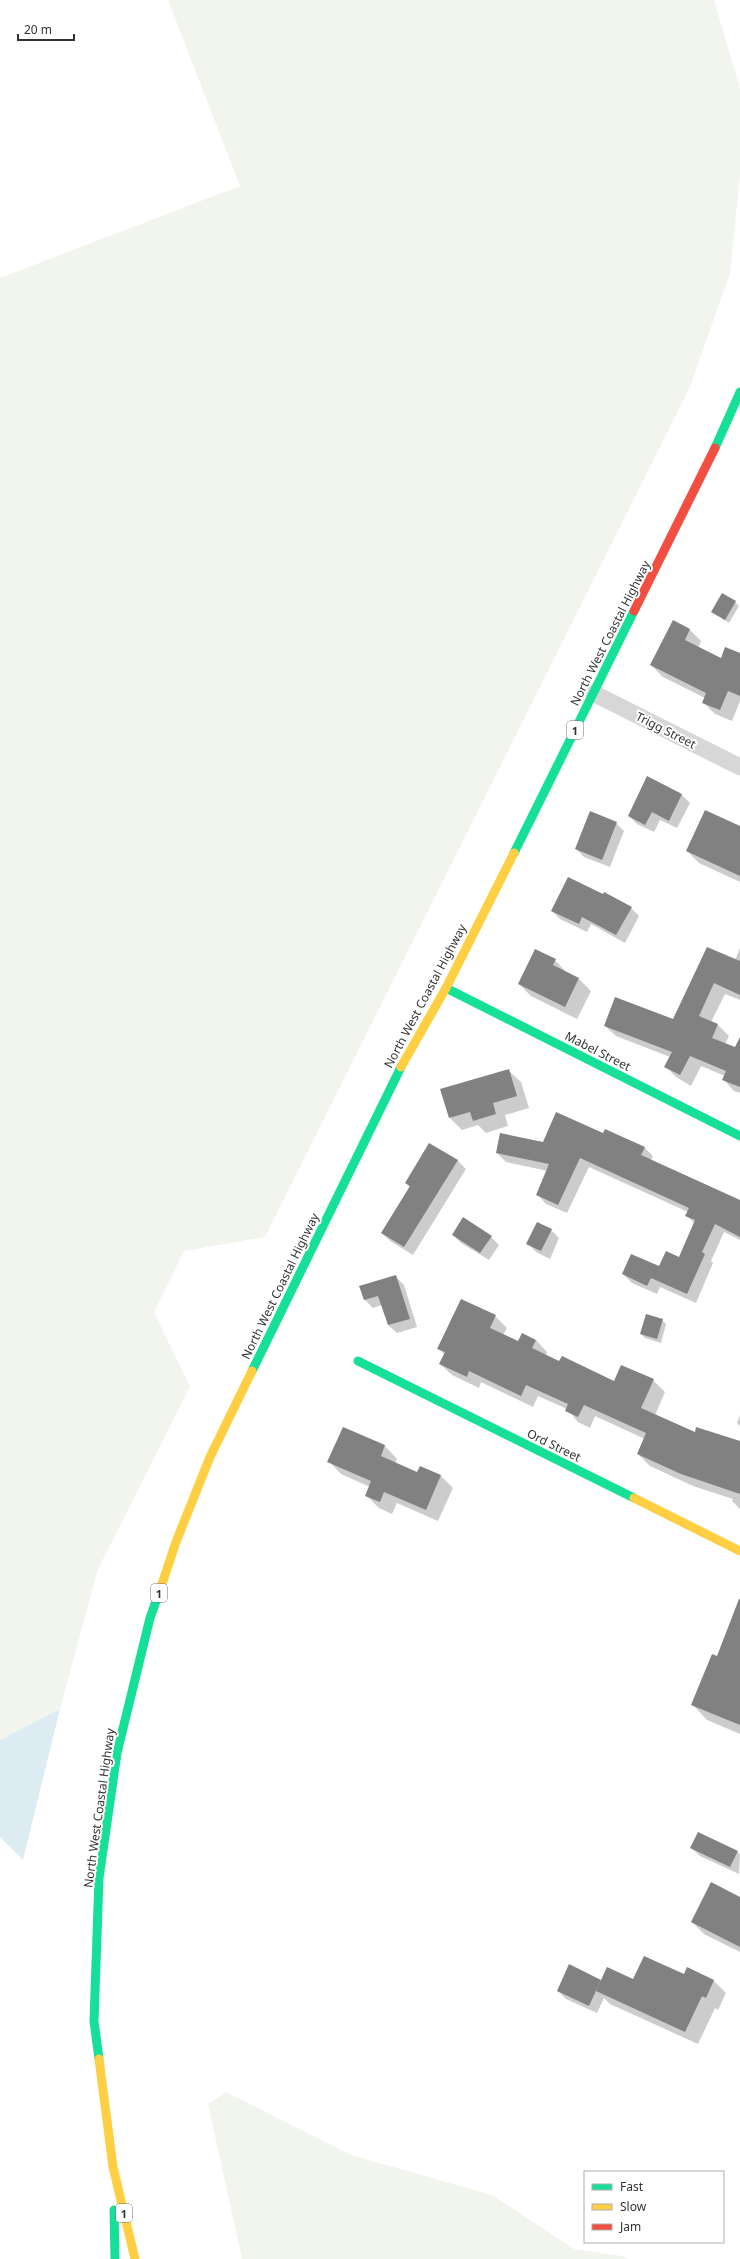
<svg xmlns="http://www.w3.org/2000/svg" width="740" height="2259" font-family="'Noto Sans',sans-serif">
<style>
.green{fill:#f1f5ed}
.water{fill:#ddebf3}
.shadow{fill:#0003}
.building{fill:#818181}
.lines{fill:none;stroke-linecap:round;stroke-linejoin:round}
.street{stroke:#d7d7d7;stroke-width:17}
.fast{stroke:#16e098;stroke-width:9}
.slow{stroke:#ffcf43;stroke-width:9}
.jam{stroke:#f24e42;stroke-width:9}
.labels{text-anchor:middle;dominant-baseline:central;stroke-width:4;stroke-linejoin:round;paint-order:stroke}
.shield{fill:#fff;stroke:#707070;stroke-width:1}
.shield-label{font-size:11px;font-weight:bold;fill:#333}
.street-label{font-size:12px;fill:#333;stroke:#fff}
</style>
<rect width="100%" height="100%" fill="#fff"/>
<g class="green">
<path d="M168 0H714L740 89V175L730 273 690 387 265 1237 184 1251 154 1312 190 1387 98 1569 60 1709 0 1740V278L240 186Z"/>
<path d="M226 2092 351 2155 492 2195 574 2249 622 2256 628 2259H242L208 2104Z"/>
</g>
<path class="water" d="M60 1709 23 1860 0 1837V1740Z"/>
<g class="shadow">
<path d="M735 602 739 606 729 623 712 612Z"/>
<path d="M673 622 690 630 701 641 698 648 721 659 740 654V701L732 721 715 714 703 702 705 698 663 677 651 665Z"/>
<path d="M648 778 682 795 690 803 677 828 660 820 654 832 637 824 629 816Z"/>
<path d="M616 823 624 831 610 867 584 857 576 849Z"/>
<path d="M740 827V882L699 863 687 851Z"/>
<path d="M631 908 639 916 625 943 591 924 587 932 560 919 552 911Z"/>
<path d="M740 948V1000L725 994 711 1022 718 1025 729 1036 725 1044 740 1050V1093L734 1091 724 1080 725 1076 701 1066 691 1086 676 1077 665 1066 670 1057 616 1036 605 1026 674 1021 735 960Z"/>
<path d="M555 960 567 973 579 979 591 991 577 1019 531 996 519 984Z"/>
<path d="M508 1070 521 1082 529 1108 505 1115 508 1126 486 1133 478 1125 462 1130 450 1118Z"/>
<path d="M604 1135 644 1147 653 1156 651 1160 740 1204V1240L724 1232 711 1261 713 1263 696 1303 660 1287 657 1294 632 1283 623 1274 660 1267 680 1258 695 1224 686 1215 688 1212 589 1167 567 1213 546 1204 537 1194 548 1171 506 1162 497 1153 543 1143Z"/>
<path d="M457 1160 466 1169 413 1255 390 1241 382 1233 410 1188 406 1183Z"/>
<path d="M551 1230 559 1238 550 1259 536 1252 528 1244Z"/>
<path d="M453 1234 491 1237 499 1245 489 1260 461 1243Z"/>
<path d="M395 1276 404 1285 417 1327 397 1333 388 1325 382 1305 373 1308 364 1299Z"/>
<path d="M495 1316 507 1328 503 1335 518 1342 536 1340 547 1352 546 1356 560 1363 614 1382 653 1380 665 1392 655 1415 695 1433 740 1448V1509L732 1501 733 1499 693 1486 650 1466 638 1454 645 1439 595 1416 590 1428 578 1422 567 1409 538 1396 533 1407 481 1382 479 1388 452 1375 440 1364 445 1355 438 1348Z"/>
<path d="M662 1320 666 1324 661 1343 645 1338 641 1334Z"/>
<path d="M740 1415V1426L737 1423Z"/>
<path d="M343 1428 385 1446 397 1459 395 1464 418 1473 441 1476 453 1488 438 1521 397 1503 392 1514 379 1508 366 1495 370 1487 341 1474 329 1461Z"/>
<path d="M740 1600V1734L707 1720 692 1704 718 1658Z"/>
<path d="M691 1848 737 1852 740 1854 739 1874 700 1856Z"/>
<path d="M740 1898V1952L704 1934 692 1922Z"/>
<path d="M685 1976 713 1980 726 1993 718 2010 715 2008 698 2044 610 2004 604 1998 597 2013 566 1999 558 1991 600 1980H634Z"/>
</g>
<g class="building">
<path d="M722 593 736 601 725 620 711 612Z"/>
<path d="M673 620 690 629 685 640 721 658 725 647 740 653V696L728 691 720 710 702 703 706 693 650 665Z"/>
<path d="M647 776 682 794 669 821 652 812 645 825 628 816Z"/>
<path d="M705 810 740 826V876L686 851Z"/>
<path d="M590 811 617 822 602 860 575 849Z"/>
<path d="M568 877 603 894 604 892 632 907 616 935 582 917 579 924 551 911Z"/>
<path d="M707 947 740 961V995L714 983 699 1016 718 1024 712 1038 735 1047 740 1037V1087L722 1080 726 1071 690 1056 680 1075 664 1067 672 1052 604 1026 615 997 673 1019Z"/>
<path d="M535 949 556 959 553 965 579 978 565 1007 518 984Z"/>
<path d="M509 1069 517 1096 493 1103 496 1114 473 1121 470 1112 449 1118 440 1089Z"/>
<path d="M556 1112 603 1133 605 1129 645 1147 641 1155 740 1200V1237L715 1224 702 1252 705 1254 687 1294 651 1278 647 1286 622 1274 631 1254 659 1266 666 1251 679 1257 695 1220 685 1216 689 1208 580 1158 558 1205 536 1195 549 1164 496 1153 500 1133 543 1142Z"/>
<path d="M429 1143 458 1160 404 1247 381 1233 410 1186 405 1183Z"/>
<path d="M463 1217 492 1236 480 1253 452 1235Z"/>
<path d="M537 1222 552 1229 541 1251 526 1244Z"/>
<path d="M396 1275 410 1319 388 1325 378 1296 364 1300 359 1286Z"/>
<path d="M461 1299 496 1315 490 1328 518 1341 522 1333 536 1340 532 1348 559 1361 562 1356 614 1381 621 1365 654 1379 641 1408 695 1432 696 1427 740 1441V1494L681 1474 637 1454 646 1433 584 1405 578 1417 565 1411 568 1404 526 1385 521 1396 469 1371 467 1377 439 1364 445 1352 437 1349Z"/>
<path d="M646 1314 663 1319 657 1339 640 1334Z"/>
<path d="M343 1427 385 1445 381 1456 417 1472 420 1466 441 1475 426 1510 384 1492 380 1502 365 1496 371 1481 327 1462Z"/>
<path d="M739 1599H740V1725L691 1705 712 1654 717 1656Z"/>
<path d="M698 1832 738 1851 730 1867 690 1848Z"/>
<path d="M711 1882 740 1897V1947L691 1922Z"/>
<path d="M644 1956 684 1974 687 1967 714 1980 706 1998 702 1996 685 2032 596 1991 607 1967 633 1979Z"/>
<path d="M569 1964 601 1980 589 2006 557 1991Z"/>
</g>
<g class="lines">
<path class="street" d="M593 693 740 767"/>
<g class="fast">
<path d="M715 448 740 392"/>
<path d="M514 853 634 611"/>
<path d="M446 988 740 1136"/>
<path d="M358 1361 634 1498"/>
<path d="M252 1371 401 1067"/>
<path d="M99 2059 94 2021 99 1878 117 1753 150 1618 160 1590"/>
<path d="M114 2210 115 2259"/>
</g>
<g class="slow">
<path d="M401 1067 446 988 514 853"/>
<path d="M634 1498 740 1551"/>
<path d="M160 1590 176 1542 210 1457 252 1371"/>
<path d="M99 2059 113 2167 135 2259"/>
</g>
<path class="jam" d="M634 611 715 448"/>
</g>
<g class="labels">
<g class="shield">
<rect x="567" y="721" width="16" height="18" rx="3"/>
<rect x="151" y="1584" width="16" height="18" rx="3"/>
<rect x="116" y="2204" width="16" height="18" rx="3"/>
</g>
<g class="shield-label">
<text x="575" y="730">1</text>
<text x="159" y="1593">1</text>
<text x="124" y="2213">1</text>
</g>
<g class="street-label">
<text transform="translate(610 633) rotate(-63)">North West Coastal Highway</text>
<text transform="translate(666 730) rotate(27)">Trigg Street</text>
<text transform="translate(425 996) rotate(-62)">North West Coastal Highway</text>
<text transform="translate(598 1051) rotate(27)">Mabel Street</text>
<text transform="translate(280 1286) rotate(-64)">North West Coastal Highway</text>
<text transform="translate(554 1445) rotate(26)">Ord Street</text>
<text transform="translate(99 1808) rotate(-82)">North West Coastal Highway</text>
</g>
</g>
<rect x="584" y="2171" width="140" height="72" fill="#ffffff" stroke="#adadad"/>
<rect x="592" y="2184" width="20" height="6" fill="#16e098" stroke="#adadad"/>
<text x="620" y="2191" font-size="12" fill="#333333">Fast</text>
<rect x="592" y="2204" width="20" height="6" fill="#ffcf43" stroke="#adadad"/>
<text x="620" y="2211" font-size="12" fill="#333333">Slow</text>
<rect x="592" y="2224" width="20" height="6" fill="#f24e42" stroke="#adadad"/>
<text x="620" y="2231" font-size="12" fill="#333333">Jam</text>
<path d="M18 34v6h56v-6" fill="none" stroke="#333333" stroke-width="2"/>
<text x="24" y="34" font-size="12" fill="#333333" stroke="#ffffff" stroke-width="3" paint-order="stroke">20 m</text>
</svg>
